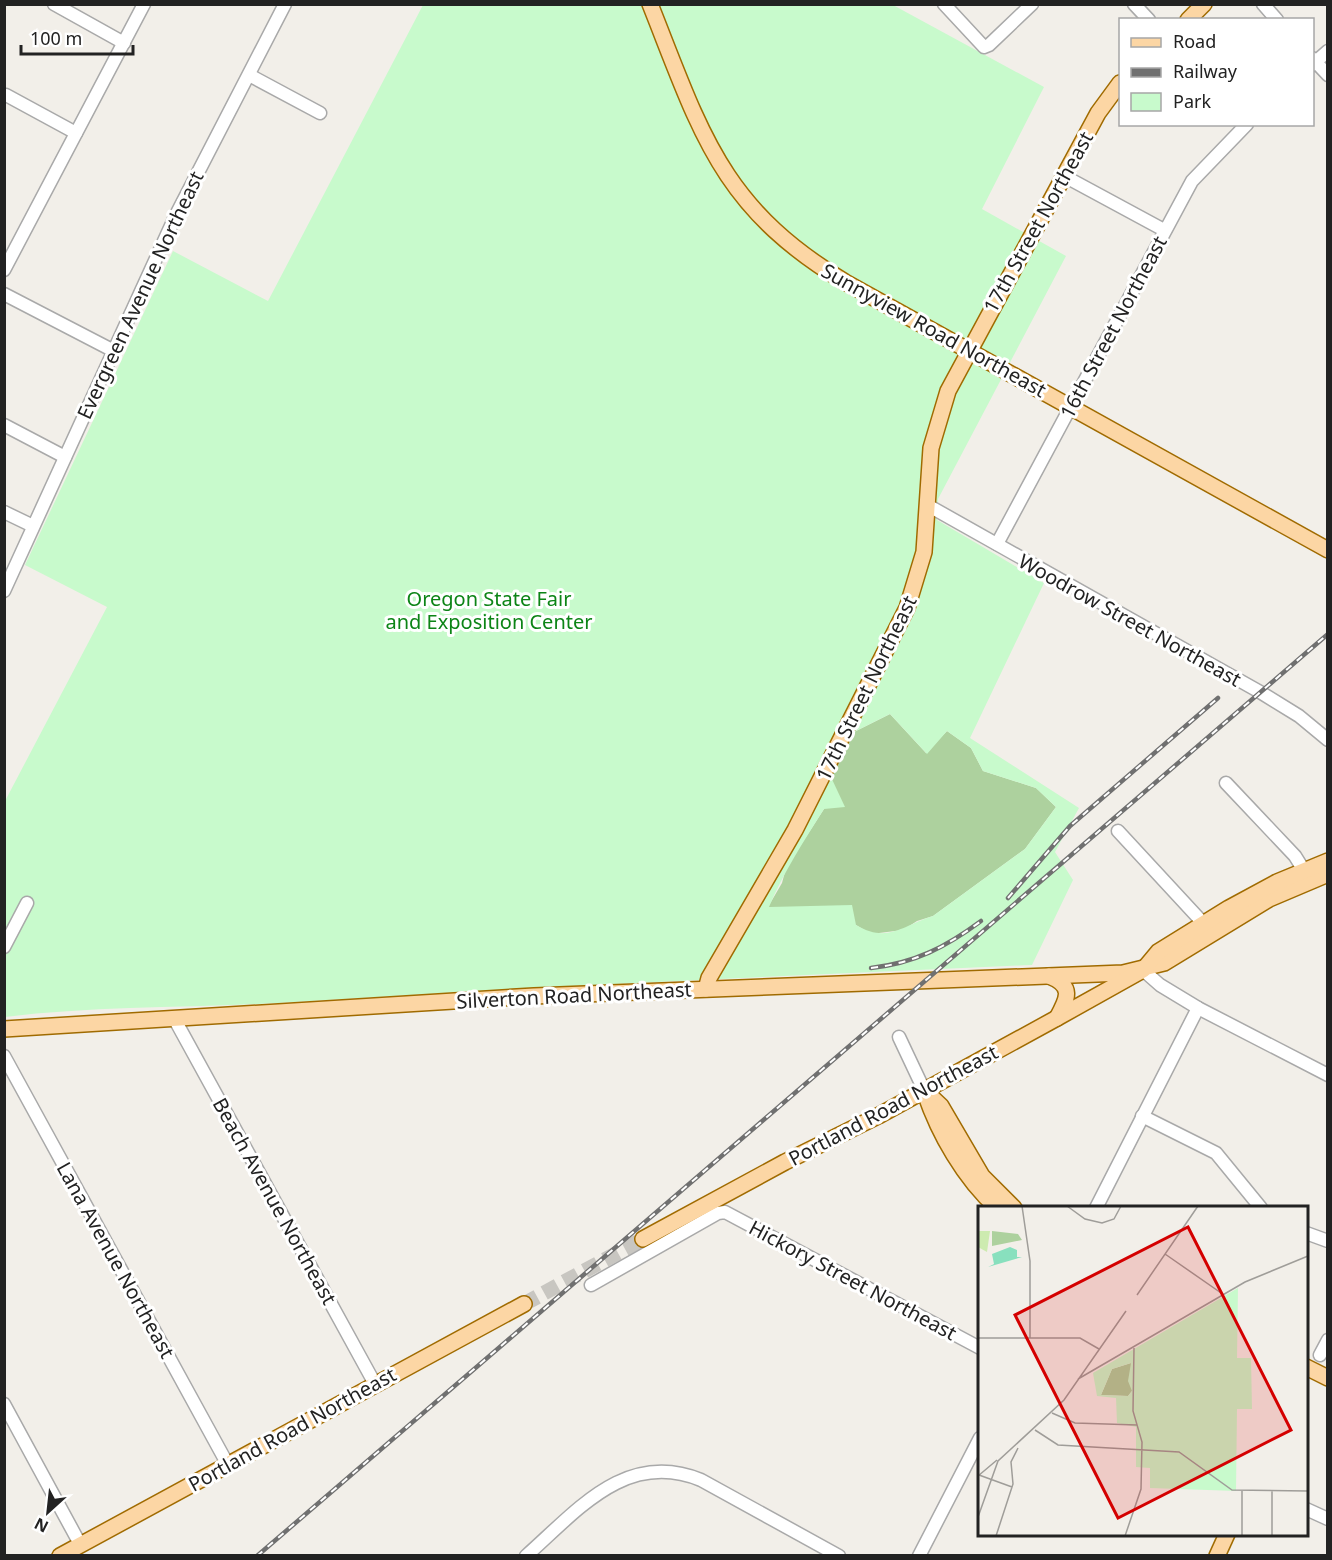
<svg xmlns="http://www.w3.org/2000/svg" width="1332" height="1560" font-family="'Noto Sans',sans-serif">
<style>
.forest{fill:#add19e}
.park{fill:#c8facc;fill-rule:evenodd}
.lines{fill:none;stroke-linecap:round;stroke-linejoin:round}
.major-tunnel{stroke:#c8c6c1;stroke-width:15;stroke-dasharray:15 8;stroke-linecap:butt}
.minor-casing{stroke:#a9a9a9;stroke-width:15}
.major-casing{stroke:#a06b00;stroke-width:18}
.minor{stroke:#fff;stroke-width:12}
.major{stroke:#fcd6a4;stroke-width:15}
.rail-casing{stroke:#707070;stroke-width:4.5}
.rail{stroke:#fff;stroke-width:2;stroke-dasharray:7;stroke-linecap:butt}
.labels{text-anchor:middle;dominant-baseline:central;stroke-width:6;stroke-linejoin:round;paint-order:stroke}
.street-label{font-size:20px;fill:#222;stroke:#fff}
.park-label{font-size:20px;fill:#0c8416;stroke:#fff}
.inset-road{fill:none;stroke:#9f9d99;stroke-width:1.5}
.view{fill:#d40000;fill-opacity:0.15;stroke:#d40000;stroke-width:3}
.inset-edge{fill:none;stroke:#222;stroke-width:3}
</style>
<rect width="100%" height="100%" fill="#f2efe9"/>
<path class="forest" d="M890 714 926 753 947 731 971 748 983 771 1036 788 1056 807 1025 849 933 916 917 921 903 930 871 934 856 925 768 907 782 883 786 868 824 809 830 775 854 732Z"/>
<path class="park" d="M423 5H893L1044 87 982 209 1066 256 938 499 937 520 1044 583 970 738 1079 808 1055 852 1073 880 1032 965C781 976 529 987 278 1003 187 1008 95 1006 5 1017L4 803 107 607 25 565 173 251 268 301ZM890 714 927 754 947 731 971 748 983 771 1036 788 1056 807 1025 849 933 916C903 925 888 944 856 925L852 905 769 907C783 873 804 841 824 809L845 807 830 775 854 732Z"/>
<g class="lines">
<path class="major-tunnel" d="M524 1304 643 1239"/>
<g class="minor-casing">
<g id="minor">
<path d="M54 4 124 43"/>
<path d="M944 4 984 47 989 45 1032 4"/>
<path d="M1134 4 1149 20"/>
<path d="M1263 4 1277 20"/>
<path d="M1312 58 1328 75"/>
<path d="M1312 65 1328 51"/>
<path d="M249 75 320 113"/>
<path d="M6 95 76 133"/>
<path d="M1064 176 1164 230"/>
<path d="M4 270 144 4"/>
<path d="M4 294 112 350"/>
<path d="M4 425 65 457"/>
<path d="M929 506 1260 692 1299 716 1328 740"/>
<path d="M4 512 33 526"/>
<path d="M997 544 1192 181 1247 124"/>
<path d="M4 591 175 217 285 4"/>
<path d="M1226 783 1295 856 1308 877"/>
<path d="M1118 831 1204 924"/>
<path d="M4 947 27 903"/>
<path d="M1143 970 1160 985 1198 1008 1328 1075"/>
<path d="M174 1018 375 1384"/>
<path d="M899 1037 924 1090"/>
<path d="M4 1056 228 1465"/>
<path d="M1142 1116 1216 1153 1261 1208"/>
<path d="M1096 1208 1198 1008"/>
<path d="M1306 1233 1328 1241"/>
<path d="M591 1285 718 1213 725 1212 980 1348"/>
<path d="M1320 1355 1328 1340"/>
<path d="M4 1404 80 1544"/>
<path d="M1306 1509 1328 1519"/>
<path d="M526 1556C577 1511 626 1449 701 1480L839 1556"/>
<path d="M919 1556 980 1438"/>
</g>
</g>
<g class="major-casing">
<g id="major">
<path d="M650 4C701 132 720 207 845 282L1328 550"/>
<path d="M1188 20 1204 4"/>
<path d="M1049 976C1074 986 1068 998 1057 1018"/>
<path d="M706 989 709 978 795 830 907 608 924 552 931 448 948 391 1098 113 1120 83"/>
<path d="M4 1029 534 996 1123 973 1164 963 1269 899 1328 874"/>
<path d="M924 1090 941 1106 982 1176 1014 1208"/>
<path d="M925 1093C939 1134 964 1178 997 1208"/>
<path d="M643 1239 785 1162 878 1116 1057 1018 1143 970 1158 952 1229 908 1277 882 1328 861"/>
<path d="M1306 1367 1328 1378"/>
<path d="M60 1556 524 1304"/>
<path d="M1217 1556 1227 1534"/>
</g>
</g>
<use href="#minor" class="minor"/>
<use href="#major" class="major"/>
<g class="rail-casing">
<g id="rail">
<path d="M1008 898 1070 826 1218 698"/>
<path d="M871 968C915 963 946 947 981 921"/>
<path d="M257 1556 1328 634"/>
</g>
</g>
<use href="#rail" class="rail"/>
</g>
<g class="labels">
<g class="street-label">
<text transform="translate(1038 222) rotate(-61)">17th Street Northeast</text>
<text transform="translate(140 295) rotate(-65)">Evergreen Avenue Northeast</text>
<text transform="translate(1113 327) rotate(-62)">16th Street Northeast</text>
<text transform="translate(934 330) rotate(29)">Sunnyview Road Northeast</text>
<text transform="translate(1130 620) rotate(29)">Woodrow Street Northeast</text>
<text transform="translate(866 688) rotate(-64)">17th Street Northeast</text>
<text transform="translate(574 995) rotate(-3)">Silverton Road Northeast</text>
<text transform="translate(893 1105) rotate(-28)">Portland Road Northeast</text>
<text transform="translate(275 1201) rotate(61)">Beach Avenue Northeast</text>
<text transform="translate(116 1260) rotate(61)">Lana Avenue Northeast</text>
<text transform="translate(853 1280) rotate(28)">Hickory Street Northeast</text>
<text transform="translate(292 1429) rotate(-29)">Portland Road Northeast</text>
</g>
<g class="park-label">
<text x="489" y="598">Oregon State Fair<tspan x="489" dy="23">and Exposition Center</tspan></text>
</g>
</g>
<g transform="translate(978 1206)">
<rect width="330" height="330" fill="#f2efe9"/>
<path d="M0 25H12L9 46 0 41Z" fill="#cdebb0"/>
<path d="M14 25 40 28 44 34 14 40ZM153 157 154 185 150 190 123 189 134 163Z" fill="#add19e"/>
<path d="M260 82 259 152H273L274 203H259L258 285 172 282V262L158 261V221L139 217 138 192 119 190 115 167ZM153 157 150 175 154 185 150 190 123 189 134 163Z" fill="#c8facc" fill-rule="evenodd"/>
<path d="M32 41 39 44V51H44L10 61 16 58 14 48Z" fill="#88e0be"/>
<path class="inset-road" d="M44 0 52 55V132M89 0 107 13 124 17 136 13 143 0M187 48 246 89M159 89 220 0M0 132H102L121 143M100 173 267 76 330 50M74 207 97 217 159 219M57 224 80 239 201 246 254 284 330 285M1 269 34 281M0 270 19 254M0 311 20 255 86 194 148 105M18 330 35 278 33 256 40 242M147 330 163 283 164 236 155 205 156 142M264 330V284M294 330V285"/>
<path class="view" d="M210 21 313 224 140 312 37 109Z"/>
<rect width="330" height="330" class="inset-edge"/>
</g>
<rect width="1332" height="1560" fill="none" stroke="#222222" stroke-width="12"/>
<rect x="1119" y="18" width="195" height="108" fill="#ffffff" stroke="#a7a7a7" stroke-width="1.5"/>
<rect x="1131" y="38" width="30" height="9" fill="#fcd6a4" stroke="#a7a7a7" stroke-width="1.5"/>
<text x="1173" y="48" font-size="18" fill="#222222">Road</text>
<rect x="1131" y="68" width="30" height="9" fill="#707070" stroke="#a7a7a7" stroke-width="1.5"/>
<text x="1173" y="78" font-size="18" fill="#222222">Railway</text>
<rect x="1131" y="93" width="30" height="18" fill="#c8facc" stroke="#a7a7a7" stroke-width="1.5"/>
<text x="1173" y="108" font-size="18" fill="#222222">Park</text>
<g transform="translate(48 1512) rotate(207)" stroke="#ffffff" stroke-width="4.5" paint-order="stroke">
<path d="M0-4.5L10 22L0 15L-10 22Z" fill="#222222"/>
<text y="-9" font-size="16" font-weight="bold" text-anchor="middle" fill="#222222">N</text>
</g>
<path d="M21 45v9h112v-9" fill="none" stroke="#222222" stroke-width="3"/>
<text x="30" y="45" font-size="18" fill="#222222" stroke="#ffffff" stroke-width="4.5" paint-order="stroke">100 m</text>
</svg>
